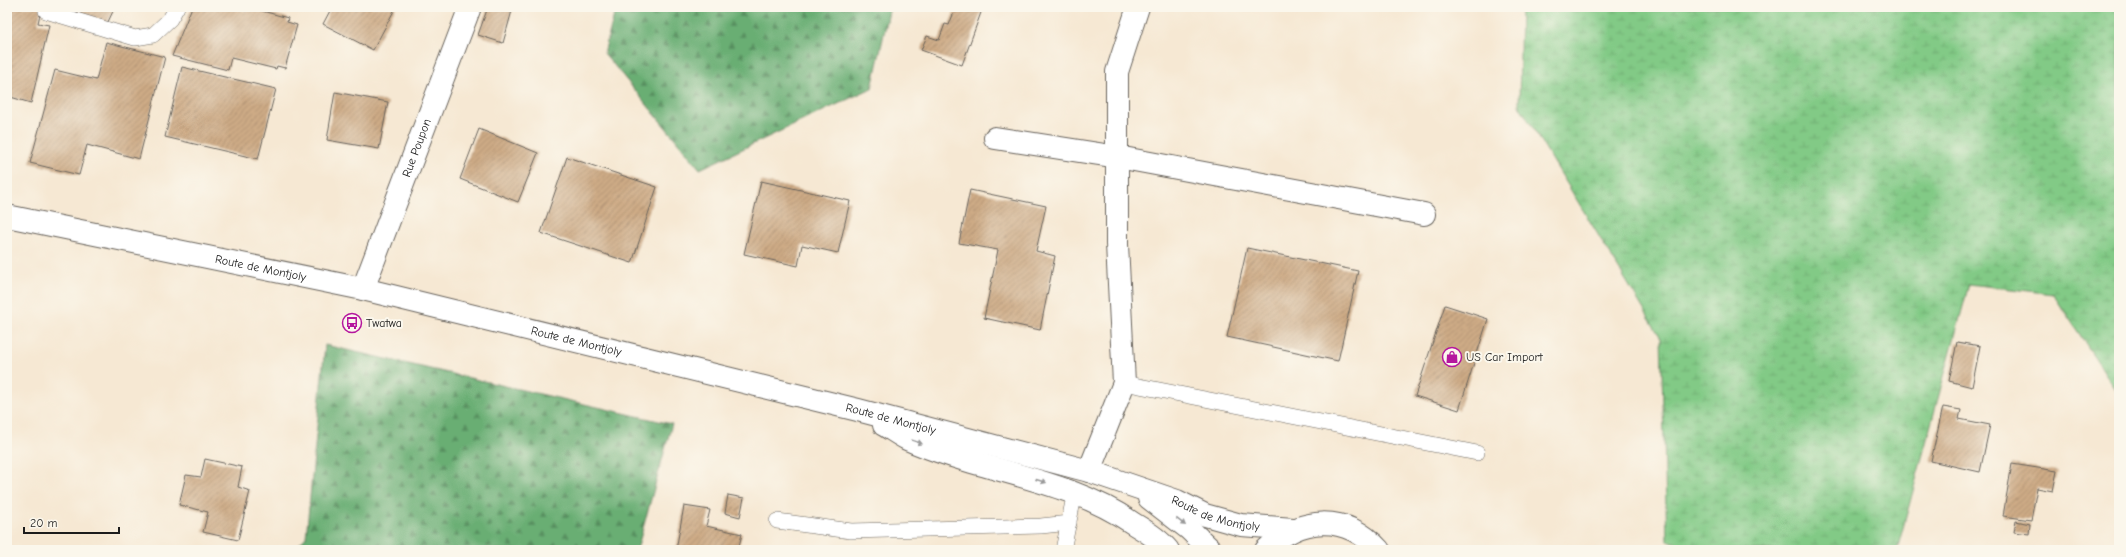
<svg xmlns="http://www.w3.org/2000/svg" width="2126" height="557" font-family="'Comic Neue',sans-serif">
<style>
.forest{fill:url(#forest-firs);stroke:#426548}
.wetland{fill:url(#wetland-marsh);stroke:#4f7351}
.building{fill:url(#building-hatch)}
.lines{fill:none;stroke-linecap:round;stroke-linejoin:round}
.lane-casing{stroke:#68635c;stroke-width:16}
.street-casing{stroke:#68635c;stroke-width:24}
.secondary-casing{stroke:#68635c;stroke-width:24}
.lane{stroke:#fff;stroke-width:15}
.street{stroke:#fff;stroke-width:22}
.secondary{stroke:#fff;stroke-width:22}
.oneway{fill:#999}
.labels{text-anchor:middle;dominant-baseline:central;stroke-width:4;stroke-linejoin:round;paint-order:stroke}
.street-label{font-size:12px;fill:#1c1c1c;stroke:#fbf7ec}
.poi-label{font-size:12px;fill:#1c1c1c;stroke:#fbf7ec;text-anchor:start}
</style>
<defs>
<pattern id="forest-firs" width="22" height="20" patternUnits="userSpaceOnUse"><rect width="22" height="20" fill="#69ae73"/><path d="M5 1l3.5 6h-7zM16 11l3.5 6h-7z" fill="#568d5e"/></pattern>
<pattern id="wetland-marsh" width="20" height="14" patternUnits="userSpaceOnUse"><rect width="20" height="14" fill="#82ca86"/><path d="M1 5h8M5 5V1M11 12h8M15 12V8" fill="none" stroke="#70ad73"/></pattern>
<pattern id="building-hatch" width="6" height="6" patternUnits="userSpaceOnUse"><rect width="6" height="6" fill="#ceab86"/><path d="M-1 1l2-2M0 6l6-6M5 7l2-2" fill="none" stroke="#a68a6d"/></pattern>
</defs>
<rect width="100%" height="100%" fill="#fbf7ec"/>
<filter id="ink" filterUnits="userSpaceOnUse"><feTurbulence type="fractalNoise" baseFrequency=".025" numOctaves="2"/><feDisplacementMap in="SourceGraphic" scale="8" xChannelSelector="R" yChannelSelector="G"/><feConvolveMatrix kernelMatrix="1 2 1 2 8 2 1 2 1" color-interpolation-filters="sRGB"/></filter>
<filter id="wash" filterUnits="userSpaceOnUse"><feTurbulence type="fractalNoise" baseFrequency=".012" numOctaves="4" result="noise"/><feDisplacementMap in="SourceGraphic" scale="16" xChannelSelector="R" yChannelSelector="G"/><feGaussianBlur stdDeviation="0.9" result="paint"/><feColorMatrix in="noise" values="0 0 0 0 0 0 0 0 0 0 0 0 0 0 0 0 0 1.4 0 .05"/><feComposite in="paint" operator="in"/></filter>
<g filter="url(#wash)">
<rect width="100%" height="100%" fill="#f6e8d3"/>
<g class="forest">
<path d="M616 7H890L872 88 700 169 604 53Z"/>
<path d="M325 345 672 424 637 550H294L306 537Z"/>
</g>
<path class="wetland" d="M1521 7H2119V394L2053 294 1969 284 1897 550H1697L1667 540 1661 338 1519 105Z"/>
<g id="blocks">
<g class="building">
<path d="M7 7H39L41 10 38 23 49 25 31 103 7 96Z"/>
<path d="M63 7H115L107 24Z"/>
<path d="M192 7H231L246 11 248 7 288 18 287 22 297 25 285 68 277 66 276 69 231 58 228 70 172 56Z"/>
<path d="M332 7H396L373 50 323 24Z"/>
<path d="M488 7H513L503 43 478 35Z"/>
<path d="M956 7H983L962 65 921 50 927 36 939 40 945 24 949 25Z"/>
<path d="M106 42 165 57 139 159 87 145 79 175 30 163 55 70 96 80Z"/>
<path d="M182 67 276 89 258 159 165 137Z"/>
<path d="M335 92 388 102 379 149 327 140Z"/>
<path d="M479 129 538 153 518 202 460 179Z"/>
<path d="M567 157 657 187 632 263 541 233Z"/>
<path d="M761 181 850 201 838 253 802 245 798 266 744 254Z"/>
<path d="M970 190 1046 206 1036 251 1055 256 1040 330 984 318 998 250 959 243Z"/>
<path d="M1247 248 1358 271 1338 361 1227 337Z"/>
<path d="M1445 305 1488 319 1459 410 1415 396Z"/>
<path d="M1957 342 1980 346 1972 387 1949 381Z"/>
<path d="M1943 407 1961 410 1959 419 1990 425 1980 472 1931 461Z"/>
<path d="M205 459 242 467 238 487 250 491 238 540 203 532 208 512 179 505 186 475 201 477Z"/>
<path d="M2012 464 2057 471 2053 491 2037 488 2031 520 2003 516Z"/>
<path d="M728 495 744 498 740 517 725 513Z"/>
<path d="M684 506 710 510 706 526 742 534 738 550H676Z"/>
<path d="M2016 521 2030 524 2029 534 2014 532Z"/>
</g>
</g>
</g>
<g filter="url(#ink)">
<use href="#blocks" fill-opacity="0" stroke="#68635c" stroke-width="1"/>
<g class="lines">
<g class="lane-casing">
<g id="lane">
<path d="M46 11 135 38 153 35 170 19 177 7"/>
<path d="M1124 383 1477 453"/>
<path d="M777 521 851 531 1041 526 1069 523"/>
<path d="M1063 550 1075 492"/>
</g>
</g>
<g class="street-casing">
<g id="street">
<path d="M995 138 1118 157 1424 214"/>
<path id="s1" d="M363 289 470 7"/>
<path d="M1089 471 1124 383 1117 244V72L1138 7"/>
</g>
</g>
<g class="secondary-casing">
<g id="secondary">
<path id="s2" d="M7 216 363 289 858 410 1089 471 1177 501 1205 515 1241 525 1293 529"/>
<path d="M884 425C891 429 899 435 907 439 981 472 1066 477 1134 524 1146 531 1159 539 1168 550"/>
<path d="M1149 498 1189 529 1211 550"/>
<path d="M1266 550C1300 516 1345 513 1379 550"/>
</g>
</g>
<use href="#lane" class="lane"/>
<use href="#street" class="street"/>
<use href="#secondary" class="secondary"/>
</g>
<defs><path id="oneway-solid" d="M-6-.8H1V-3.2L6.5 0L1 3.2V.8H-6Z"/></defs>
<g class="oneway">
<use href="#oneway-solid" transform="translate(917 442) rotate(20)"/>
<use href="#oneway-solid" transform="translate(1041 481) rotate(17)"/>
<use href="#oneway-solid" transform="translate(1181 522) rotate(38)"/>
</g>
</g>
<defs>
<g id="bus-ring" transform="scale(1)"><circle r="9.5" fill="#fbf7ec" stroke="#b5179e" stroke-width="1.5"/><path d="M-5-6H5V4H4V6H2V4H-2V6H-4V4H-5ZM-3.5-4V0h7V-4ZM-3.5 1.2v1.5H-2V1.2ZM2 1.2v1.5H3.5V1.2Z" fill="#b5179e"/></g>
<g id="shop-ring" transform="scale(1)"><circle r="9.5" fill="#fbf7ec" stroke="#b5179e" stroke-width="1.5"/><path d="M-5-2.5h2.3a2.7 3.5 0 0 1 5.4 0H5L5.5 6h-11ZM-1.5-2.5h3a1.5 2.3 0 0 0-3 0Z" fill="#b5179e"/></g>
</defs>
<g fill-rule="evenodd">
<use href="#bus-ring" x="352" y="323"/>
<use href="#shop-ring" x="1452" y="357"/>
</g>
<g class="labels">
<g class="street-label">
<text stroke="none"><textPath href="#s1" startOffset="151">Rue Poupon</textPath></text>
<text stroke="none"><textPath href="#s2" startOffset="259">Route de Montjoly</textPath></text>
<text stroke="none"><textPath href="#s2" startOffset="583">Route de Montjoly</textPath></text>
<text stroke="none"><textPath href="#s2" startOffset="907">Route de Montjoly</textPath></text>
<text stroke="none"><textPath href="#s2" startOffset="1246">Route de Montjoly</textPath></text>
</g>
<g class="poi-label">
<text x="366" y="323">Twatwa</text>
<text x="1466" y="357">US Car Import</text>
</g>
</g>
<rect width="2126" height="557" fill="none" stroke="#fbf7ec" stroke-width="24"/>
<path d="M24 527v6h95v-6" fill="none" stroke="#1c1c1c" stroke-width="2"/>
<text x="30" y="527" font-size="12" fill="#1c1c1c" stroke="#fbf7ec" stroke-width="3" paint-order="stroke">20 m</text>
</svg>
